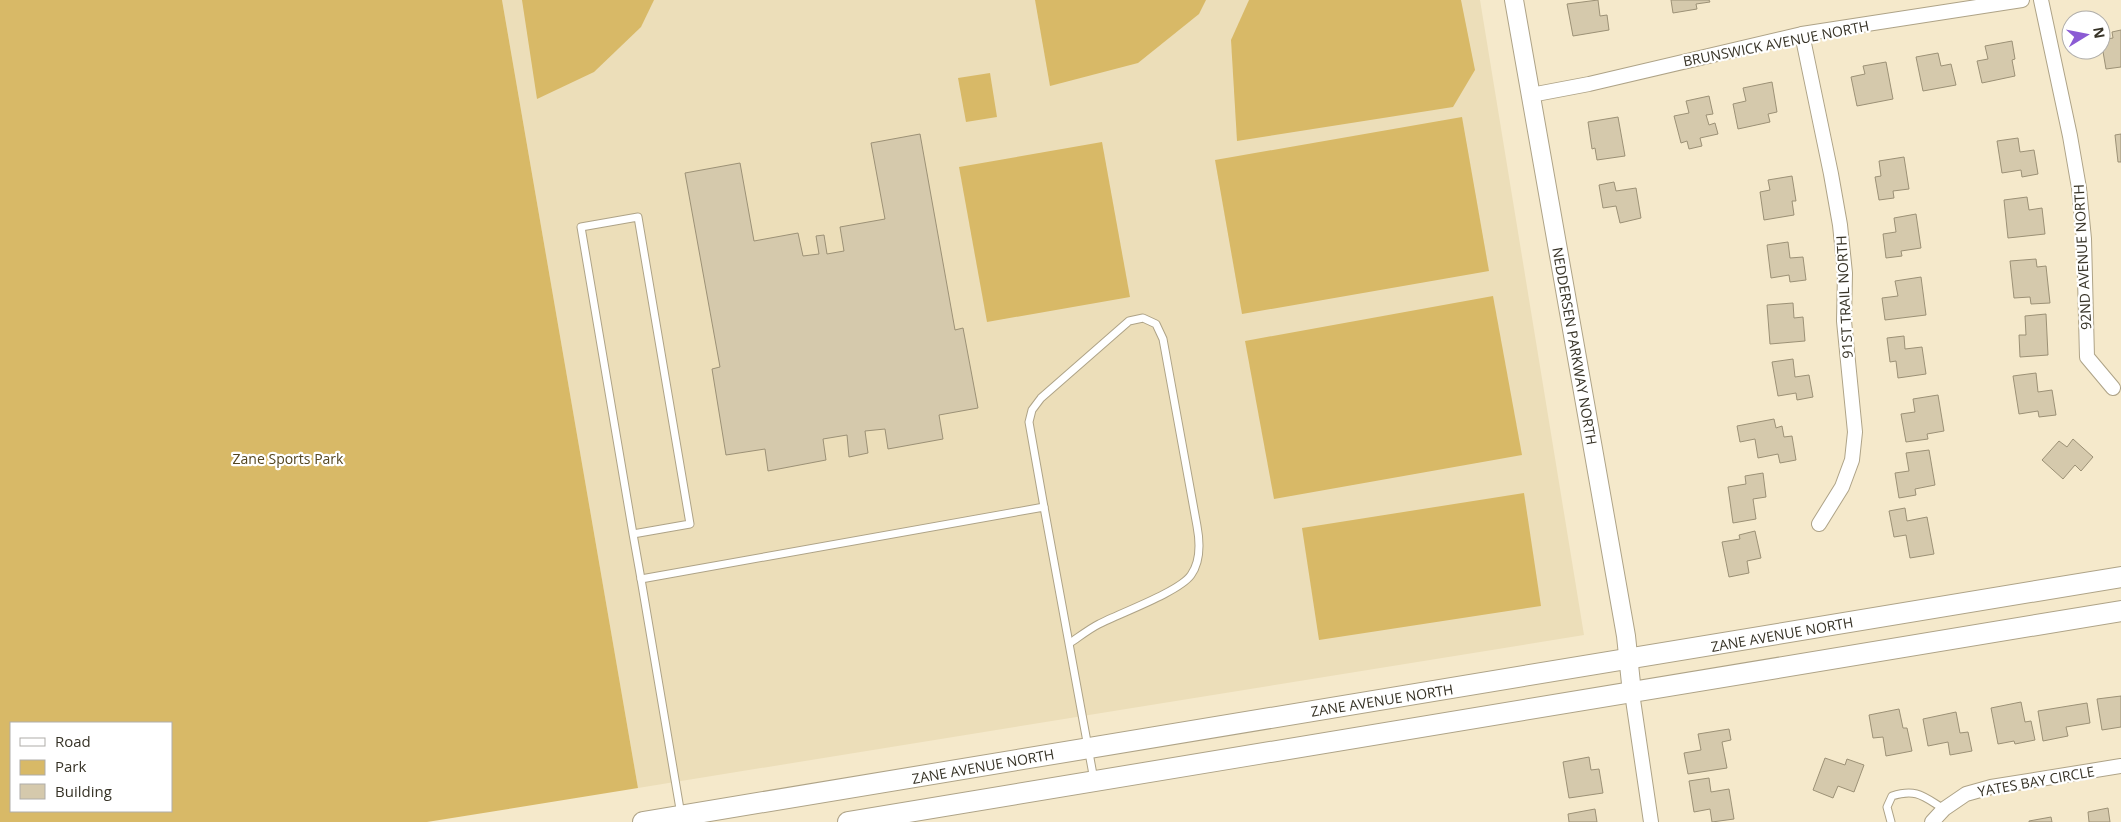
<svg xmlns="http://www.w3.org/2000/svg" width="2121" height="822" font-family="'Open Sans',sans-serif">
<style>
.built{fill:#ecdeb9}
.green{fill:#d8b967;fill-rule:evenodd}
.building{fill:#d5c9ac;stroke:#9c9176}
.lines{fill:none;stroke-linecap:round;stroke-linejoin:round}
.service-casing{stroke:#aea387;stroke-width:9}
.minor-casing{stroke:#aea387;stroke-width:16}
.tertiary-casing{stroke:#aea387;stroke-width:20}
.secondary-casing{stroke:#aea387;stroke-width:22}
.service{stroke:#fff;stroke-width:7}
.minor{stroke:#fff;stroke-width:14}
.tertiary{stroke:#fff;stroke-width:18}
.secondary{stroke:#fff;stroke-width:20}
.labels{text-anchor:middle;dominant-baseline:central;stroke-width:4.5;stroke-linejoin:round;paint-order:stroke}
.street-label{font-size:14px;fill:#373327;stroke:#fff}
.park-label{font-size:14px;fill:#53451f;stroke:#fff}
</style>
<rect width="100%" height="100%" fill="#f5e9cb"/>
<path class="built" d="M502 0H1480L1584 635 638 788Z"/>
<g class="green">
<path d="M0 0H502L638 788 427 822H0ZM11 723H171V811H11Z"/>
<path d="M522 0H654L641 27 594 72 537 99Z"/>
<path d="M1035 0H1206L1199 14 1138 63 1050 86Z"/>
<path d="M1249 0H1461L1475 70 1453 107 1237 141 1231 40Z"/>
<path d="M990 73 997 117 966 122 958 78Z"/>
<path d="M1462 117 1489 271 1242 314 1215 160Z"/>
<path d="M1102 142 1130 297 987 322 959 167Z"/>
<path d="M1493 296 1522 455 1274 499 1245 341Z"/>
<path d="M1524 493 1541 606 1319 640 1302 528Z"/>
</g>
<g class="building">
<path d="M1598 0 1600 16 1607 15 1609 30 1573 36 1567 4Z"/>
<path d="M1671 0H1709L1710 2 1696 4 1697 9 1673 13Z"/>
<path d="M2121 30V67L2106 69 2101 40 2113 38 2112 32Z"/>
<path d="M2012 41 2015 59 2012 60 2015 76 1982 83 1977 61 1988 59 1985 46Z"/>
<path d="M1938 53 1941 66 1951 64 1956 85 1923 91 1916 57Z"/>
<path d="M1886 62 1893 99 1857 106 1851 77 1865 74 1863 66Z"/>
<path d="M1772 82 1777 112 1768 114 1770 122 1738 129 1733 104 1746 101 1743 88Z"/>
<path d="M1709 96 1713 114 1706 115 1709 125 1715 123 1718 134 1700 138 1702 146 1689 149 1687 141 1681 143 1674 116 1689 113 1686 101Z"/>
<path d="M1618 117 1625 156 1597 160 1595 148 1592 149 1588 122Z"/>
<path d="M920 134 955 330 963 328 978 408 939 415 943 439 888 449 885 429 865 431 868 453 849 457 847 435 823 439 826 460 768 471 765 449 726 455 712 369 720 367 685 173 740 163 754 241 798 233 803 256 819 254 816 236 824 235 827 254 844 251 840 227 885 219 871 143Z"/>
<path d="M2121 134V162H2118L2115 135Z"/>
<path d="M2018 138 2020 152 2034 150 2038 174 2022 177 2021 170 2002 173 1997 141Z"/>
<path d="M1904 157 1909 189 1893 191 1894 198 1879 200 1875 177 1881 176 1879 161Z"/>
<path d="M1792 176 1796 201H1792L1794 215 1764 220 1760 192 1770 190 1768 180Z"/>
<path d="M1614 182 1616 191 1636 188 1641 218 1620 223 1616 206 1603 208 1599 185Z"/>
<path d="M2027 197 2029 210 2042 208 2045 234 2008 238 2004 200Z"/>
<path d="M1916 214 1921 248 1901 251 1902 256 1886 258 1883 234 1896 232 1894 218Z"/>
<path d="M1788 242 1790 258 1803 257 1806 280 1790 282 1789 275 1771 278 1767 245Z"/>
<path d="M2036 259 2037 267 2046 266 2050 303 2031 304 2030 297 2014 298 2010 261Z"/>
<path d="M1921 277 1926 315 1885 320 1882 298 1898 296 1895 281Z"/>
<path d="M1793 303 1794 318 1803 317 1805 341 1770 344 1767 305Z"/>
<path d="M2046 314 2048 355 2020 357 2019 335H2026L2025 316Z"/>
<path d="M1904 336 1905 349 1922 347 1926 374 1898 378 1896 361 1890 362 1887 338Z"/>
<path d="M1793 359 1795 377 1809 375 1813 397 1797 400 1796 393 1778 396 1772 362Z"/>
<path d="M2036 373 2038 392 2052 390 2056 415 2039 417 2038 411 2019 414 2013 376Z"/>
<path d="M1938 395 1944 431 1927 434 1928 439 1906 442 1901 414 1915 412 1913 399Z"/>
<path d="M1774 419 1776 428 1782 426 1784 437 1792 436 1796 460 1780 463 1778 454 1758 458 1755 439 1740 442 1737 426Z"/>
<path d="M2073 439 2093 457 2081 471 2075 465 2063 479 2042 460 2059 441 2067 447Z"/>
<path d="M1929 450 1935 485 1915 489 1916 495 1899 498 1895 473 1909 471 1906 453Z"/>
<path d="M1763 473 1766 497 1753 499 1756 519 1733 523 1728 487 1746 484 1745 476Z"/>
<path d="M1905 508 1907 521 1927 517 1934 554 1910 558 1906 535 1894 537 1889 511Z"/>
<path d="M1755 531 1761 558 1747 561 1749 573 1729 577 1722 542 1740 539 1739 535Z"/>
<path d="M2121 696V727L2102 730 2097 699Z"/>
<path d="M2021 702 2025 722 2031 721 2035 740 2015 744 2014 741 1998 744 1991 708Z"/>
<path d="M2087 703 2090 723 2066 727 2068 736 2043 741 2038 711Z"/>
<path d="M1899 709 1903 728H1907L1912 751 1886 756 1883 737 1873 738 1869 715Z"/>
<path d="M1956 712 1960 733 1968 732 1972 751 1950 755 1948 742 1928 746 1923 719Z"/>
<path d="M1729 729 1731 740 1722 742 1727 768 1688 774 1684 753 1701 750 1698 734Z"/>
<path d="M1589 757 1591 770 1599 769 1603 793 1569 798 1563 762Z"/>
<path d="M1825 758 1845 765 1847 759 1864 765 1854 792 1838 786 1833 798 1813 790Z"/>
<path d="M1709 778 1711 792 1729 789 1734 819 1712 822 1710 809 1694 812 1689 781Z"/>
<path d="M2108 808 2110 822H2089L2088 812Z"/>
<path d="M1595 809 1597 822H1569L1568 814Z"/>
<path d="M2051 817 2052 822H2029V821Z"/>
</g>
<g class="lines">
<g class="service-casing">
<g id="service">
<path d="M1044 507 1029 422 1032 410 1041 398 1129 321 1143 318 1156 324 1163 339 1197 526C1200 542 1201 561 1191 575 1179 592 1120 613 1099 624 1089 629 1079 637 1070 643"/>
<path d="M633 534 690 524 638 217 581 227 633 534 641 579"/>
<path d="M681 815 641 579 1044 507 1094 780"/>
<path d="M1891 822 1887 807 1892 796C1917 788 1924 797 1944 809"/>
</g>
</g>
<g class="minor-casing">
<g id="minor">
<path d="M2041 0 2070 136 2079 188 2084 239 2087 357 2113 388"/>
<path d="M1802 34 1831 174 1840 225 1845 273 1844 321 1855 432 1852 460 1842 487 1819 524"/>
<path d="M1531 95 1589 84 1802 34 2022 0"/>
<path d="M1632 693 1651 822"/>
<path d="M1932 822 1944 809 1966 794 1991 787 2121 766"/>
</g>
</g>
<g class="tertiary-casing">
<path id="tertiary" d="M1514 0 1626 636 1632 693"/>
</g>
<g class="secondary-casing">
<g id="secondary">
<path d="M643 822 2121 577"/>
<path d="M848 822 2121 611"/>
</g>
</g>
<use href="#service" class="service"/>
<use href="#minor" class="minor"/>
<use href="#tertiary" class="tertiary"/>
<use href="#secondary" class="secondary"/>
</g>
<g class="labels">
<g class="street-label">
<text transform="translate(1776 43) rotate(-11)">BRUNSWICK AVENUE NORTH</text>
<text transform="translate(2082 257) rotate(-93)">92ND AVENUE NORTH</text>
<text transform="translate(1844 297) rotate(-93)">91ST TRAIL NORTH</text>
<text transform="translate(1575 346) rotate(80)">NEDDERSEN PARKWAY NORTH</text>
<text transform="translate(1782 634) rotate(-10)">ZANE AVENUE NORTH</text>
<text transform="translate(1382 700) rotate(-9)">ZANE AVENUE NORTH</text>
<text transform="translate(983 766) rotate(-10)">ZANE AVENUE NORTH</text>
<text transform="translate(2036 781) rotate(-10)">YATES BAY CIRCLE</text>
</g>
<g class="park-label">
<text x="288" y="458">Zane Sports Park</text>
</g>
</g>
<rect x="10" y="722" width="162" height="90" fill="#ffffff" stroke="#afada9"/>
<rect x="20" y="738" width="25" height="8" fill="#ffffff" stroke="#afada9"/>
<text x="55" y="747" font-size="15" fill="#373327">Road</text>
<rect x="20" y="760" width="25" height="15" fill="#d8b967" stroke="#afada9"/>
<text x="55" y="772" font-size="15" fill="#373327">Park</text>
<rect x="20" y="784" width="25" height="15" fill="#d5c9ac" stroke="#afada9"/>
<text x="55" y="797" font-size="15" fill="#373327">Building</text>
<g transform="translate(2086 35) rotate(80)"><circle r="24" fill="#ffffff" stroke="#afada9"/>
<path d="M0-4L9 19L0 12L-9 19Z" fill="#8b5bd4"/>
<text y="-8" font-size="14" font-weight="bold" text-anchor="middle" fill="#373327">N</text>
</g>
</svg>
